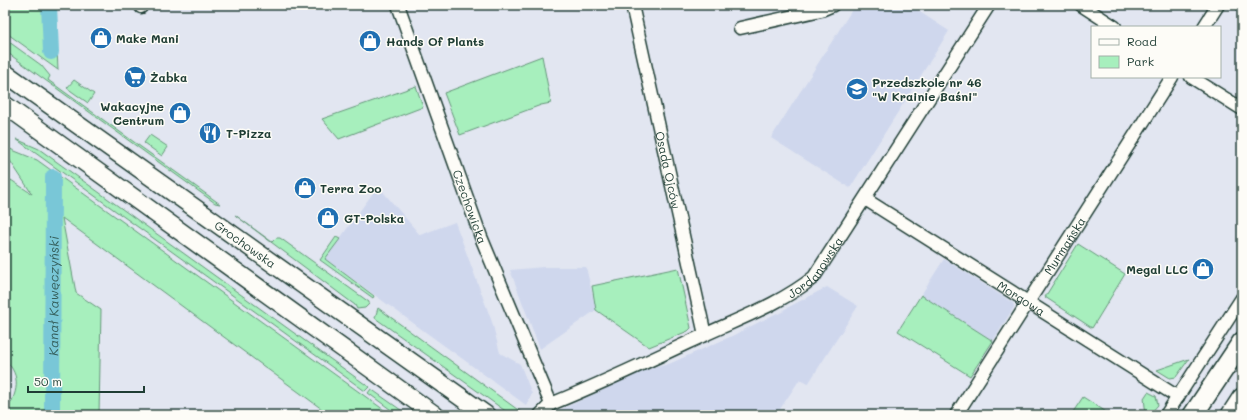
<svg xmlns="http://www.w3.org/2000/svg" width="1247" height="420" font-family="Mali,sans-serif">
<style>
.built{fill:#cfd7ed}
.green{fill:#a7efbd;stroke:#639678}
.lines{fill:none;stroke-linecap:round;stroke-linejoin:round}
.canal{stroke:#79c7d7;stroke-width:16}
.minor-casing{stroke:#1f3d34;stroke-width:15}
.secondary-casing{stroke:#1f3d34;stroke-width:20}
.primary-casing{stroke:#1f3d34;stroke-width:22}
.minor{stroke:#fdfcf7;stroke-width:12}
.secondary{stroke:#fdfcf7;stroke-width:17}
.primary{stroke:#fdfcf7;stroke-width:19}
.labels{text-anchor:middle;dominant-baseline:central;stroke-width:3;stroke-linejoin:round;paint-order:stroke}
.poi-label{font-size:12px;font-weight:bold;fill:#1f3d34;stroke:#fdfcf7;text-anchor:start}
.street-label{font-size:12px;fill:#1f3d34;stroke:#fdfcf7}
.water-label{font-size:13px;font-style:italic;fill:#36605d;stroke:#fdfcf7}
</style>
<rect width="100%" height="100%" fill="#e2e6f1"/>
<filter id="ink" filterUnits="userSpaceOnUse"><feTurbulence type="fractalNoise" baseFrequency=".025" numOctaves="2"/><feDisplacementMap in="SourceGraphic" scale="8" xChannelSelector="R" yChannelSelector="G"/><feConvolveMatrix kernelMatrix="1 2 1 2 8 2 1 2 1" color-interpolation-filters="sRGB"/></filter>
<g filter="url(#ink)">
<g class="built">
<path d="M855 5H909L949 31 850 188 771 138Z"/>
<path d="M378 186 420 235 455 222 492 322 500 353 520 364 532 394 526 405 325 259Z"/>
<path d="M944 259 1013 303 1014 307 993 341 921 295Z"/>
<path d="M544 267H586L596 310 540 349 510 270Z"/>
<path d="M827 287 858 306 808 384 800 379 776 415 551 414 649 369 669 364 732 336 777 313 778 314 784 311 783 310Z"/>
</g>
<g class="green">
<path d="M5 5H55L58 70 5 32Z"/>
<path d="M5 39 41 65 50 76 48 80 220 204 215 203 5 51Z"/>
<path d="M542 56 551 103 541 105 460 135 444 93Z"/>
<path d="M74 80 94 94 88 103 67 88Z"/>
<path d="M416 86 423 107 339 139 322 119Z"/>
<path d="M150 135 168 147 162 156 144 143Z"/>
<path d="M16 139 39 149 369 387 365 391Z"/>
<path d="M5 147 37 160 391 415H330L62 218 76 293 101 310 99 415H5V412C18 394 22 376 5 360L6 186 11 180 32 194 5 153Z"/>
<path d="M235 215 272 242 276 238H280L369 302V304L365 308 357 309 355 305Z"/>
<path d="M336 237 340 239 325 259 374 296 373 298 320 260Z"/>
<path d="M1078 244 1125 274 1092 328 1045 297Z"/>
<path d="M678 268 691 328 688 331 649 347 596 310 592 286Z"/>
<path d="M921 295 993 341 970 376 898 331Z"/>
<path d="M378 308 525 415H511L375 318Z"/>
<path d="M1189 359 1176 377 1170 378 1157 370Z"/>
<path d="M371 389 408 415H398L368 393Z"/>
<path d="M1148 392 1156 396 1158 405 1149 415H1146L1144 398Z"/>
<path d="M1083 397 1111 415H1071Z"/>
</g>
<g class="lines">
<g class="canal">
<path d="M49 5 51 52"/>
<path id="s1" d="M52 415 53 177"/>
</g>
<g class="minor-casing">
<g id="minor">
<path d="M140 5 141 7"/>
<path id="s2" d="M398 5 481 237 551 404"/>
<path id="s3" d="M632 5 705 335"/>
<path d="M1081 5 1115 27"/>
<path d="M1204 27 1218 5"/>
<path d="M740 28 821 10 833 5"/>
<path d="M1191 77 1242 109"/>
<path id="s4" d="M865 199 1178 397"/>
<path id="s5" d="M540 415 551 404C603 383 653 359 704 335 741 318 782 303 814 277L989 5"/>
<path id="s6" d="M956 415 1172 77"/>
<path d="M1166 415 1242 298"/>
</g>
</g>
<g class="secondary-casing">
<g id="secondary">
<path id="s7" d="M5 73 486 415"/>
<path d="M5 105 435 415"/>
</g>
</g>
<g class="primary-casing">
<g id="primary">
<path d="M1193 415 1242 342"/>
<path d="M1231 415 1242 398"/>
</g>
</g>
<use href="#minor" class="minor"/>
<use href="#secondary" class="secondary"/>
<use href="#primary" class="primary"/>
</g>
</g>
<defs>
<g id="shop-disc" transform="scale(1.15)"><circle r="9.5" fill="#1f6fb2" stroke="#fdfcf7"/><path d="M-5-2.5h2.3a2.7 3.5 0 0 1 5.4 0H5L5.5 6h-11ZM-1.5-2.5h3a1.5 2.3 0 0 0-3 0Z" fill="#fff"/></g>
<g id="supermarket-disc" transform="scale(1.15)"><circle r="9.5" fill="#1f6fb2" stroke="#fdfcf7"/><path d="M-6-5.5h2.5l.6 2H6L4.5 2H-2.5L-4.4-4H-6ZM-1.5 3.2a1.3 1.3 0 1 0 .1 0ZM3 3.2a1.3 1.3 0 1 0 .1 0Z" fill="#fff"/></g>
<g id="school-disc" transform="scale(1.15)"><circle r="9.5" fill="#1f6fb2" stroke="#fdfcf7"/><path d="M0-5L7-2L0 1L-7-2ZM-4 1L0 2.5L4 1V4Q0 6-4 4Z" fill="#fff"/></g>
<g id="restaurant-disc" transform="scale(1.15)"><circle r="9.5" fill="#1f6fb2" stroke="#fdfcf7"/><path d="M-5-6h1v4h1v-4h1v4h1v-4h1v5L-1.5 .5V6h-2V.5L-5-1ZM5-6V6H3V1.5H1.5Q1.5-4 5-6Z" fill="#fff"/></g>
</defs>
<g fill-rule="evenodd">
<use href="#shop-disc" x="101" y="38"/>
<use href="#shop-disc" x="370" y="41"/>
<use href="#supermarket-disc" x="135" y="77"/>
<use href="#school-disc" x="857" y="89"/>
<use href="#shop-disc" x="180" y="113"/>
<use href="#restaurant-disc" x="210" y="133"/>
<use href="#shop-disc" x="305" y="188"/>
<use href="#shop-disc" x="328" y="218"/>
<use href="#shop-disc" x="1203" y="269"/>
</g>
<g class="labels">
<g class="poi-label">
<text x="116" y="38">Make Mani</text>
<text x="386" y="41">Hands Of Plants</text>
<text x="150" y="77">Żabka</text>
<text x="872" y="82">Przedszkole nr 46<tspan x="872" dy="14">"W Krainie Baśni"</tspan></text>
<text x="164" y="106" text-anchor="end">Wakacyjne<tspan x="164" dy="14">Centrum</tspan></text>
<text x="226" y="133">T-Pizza</text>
<text x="320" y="188">Terra Zoo</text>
<text x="344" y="218">GT-Polska</text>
<text x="1188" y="269" text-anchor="end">Megal LLC</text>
</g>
<g class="street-label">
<text stroke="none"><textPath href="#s3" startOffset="169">Osada Ojców</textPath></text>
<text stroke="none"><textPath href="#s2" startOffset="214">Czechowicka</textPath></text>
<text stroke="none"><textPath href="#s7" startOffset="295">Grochowska</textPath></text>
<text stroke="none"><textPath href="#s6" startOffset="201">Murmańska</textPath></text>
<text stroke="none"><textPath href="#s5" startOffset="316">Jordanowska</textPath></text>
<text stroke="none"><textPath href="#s4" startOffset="185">Morgowa</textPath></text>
</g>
<g class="water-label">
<text stroke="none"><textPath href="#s1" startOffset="119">Kanał Kawęczyński</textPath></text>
</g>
</g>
<rect width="1247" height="420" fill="none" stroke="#fdfcf7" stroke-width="20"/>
<rect x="10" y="10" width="1227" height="400" fill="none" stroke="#1f3d34" stroke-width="1.5" filter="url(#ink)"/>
<rect x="1091" y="26" width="130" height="52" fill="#fdfcf7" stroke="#a4b0a9"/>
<rect x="1099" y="39" width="20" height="6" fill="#fdfcf7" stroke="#a4b0a9"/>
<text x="1127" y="46" font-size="12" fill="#1f3d34">Road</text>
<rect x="1099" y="56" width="20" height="12" fill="#a7efbd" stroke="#a4b0a9"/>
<text x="1127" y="66" font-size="12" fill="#1f3d34">Park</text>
<path d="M28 386v6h116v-6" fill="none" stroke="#1f3d34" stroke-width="2"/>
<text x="34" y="386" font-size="12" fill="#1f3d34" stroke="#fdfcf7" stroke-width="3" paint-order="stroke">50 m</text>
</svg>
